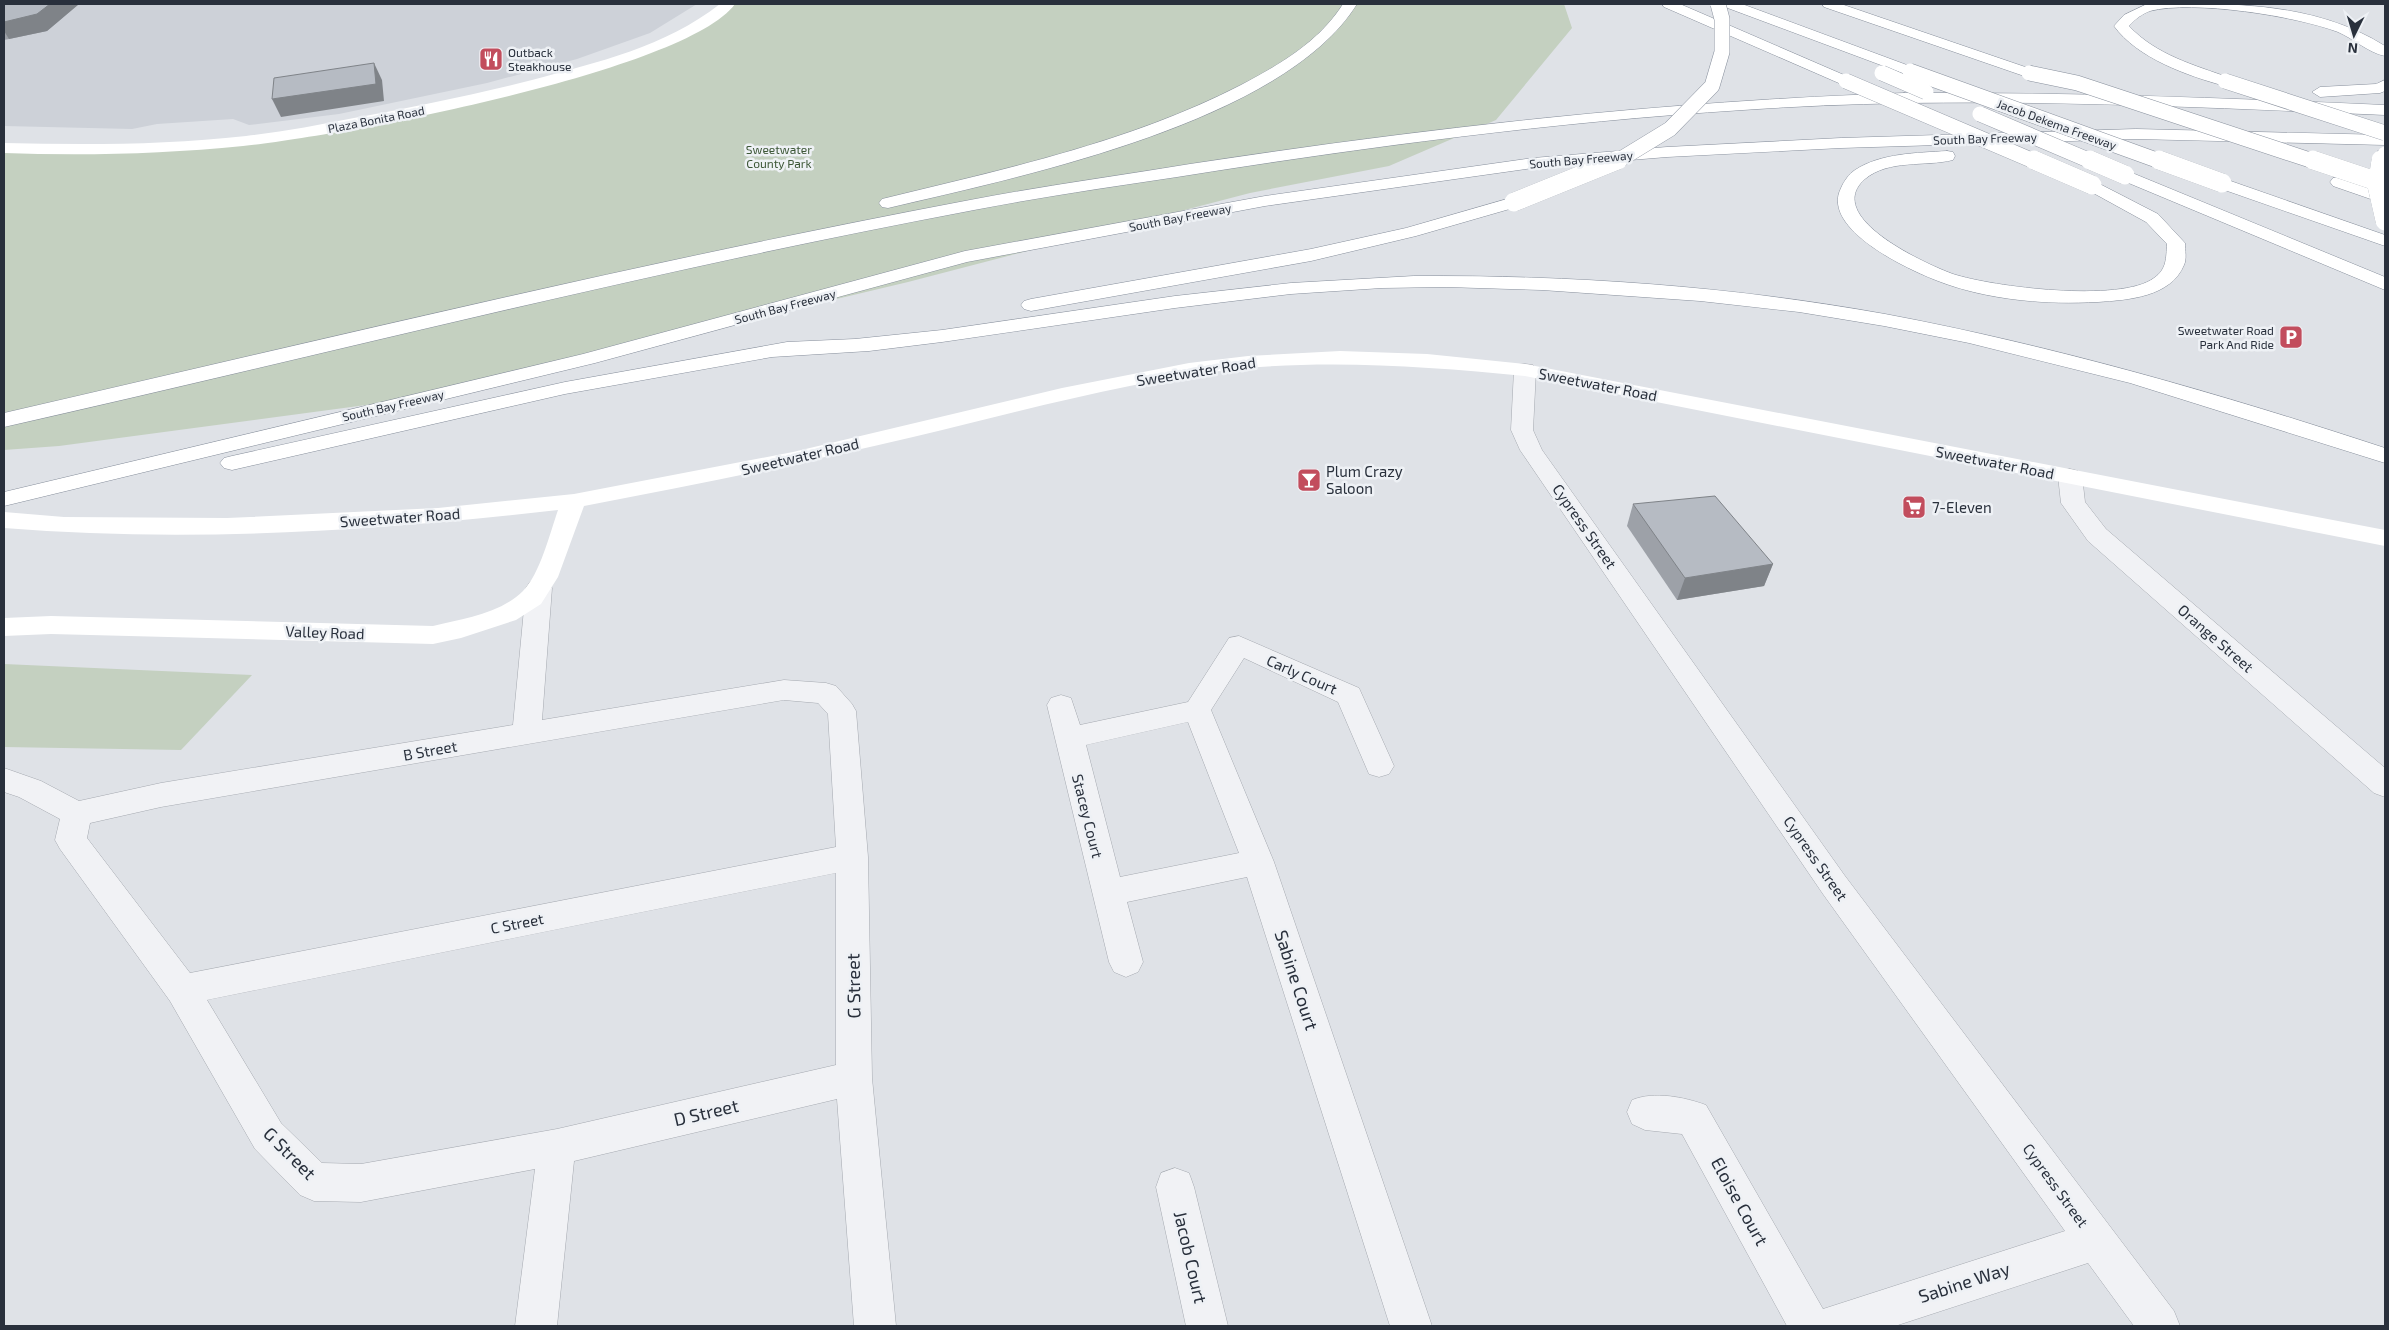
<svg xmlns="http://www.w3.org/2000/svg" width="2389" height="1330" font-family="'Exo 2',sans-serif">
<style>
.built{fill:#cdd1d8}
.green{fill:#c4d0c0}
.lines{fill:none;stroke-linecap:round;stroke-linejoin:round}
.minor-casing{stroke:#a5a9b0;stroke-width:1}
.motorway-casing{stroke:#878f9c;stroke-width:1}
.minor{fill:#f1f2f5;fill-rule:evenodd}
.secondary{fill:#fff;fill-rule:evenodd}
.motorway{fill:#fff;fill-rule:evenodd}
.motorway-bridge-far1-casing{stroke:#878f9c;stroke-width:16;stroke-linecap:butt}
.motorway-bridge-casing{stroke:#878f9c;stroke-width:19;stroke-linecap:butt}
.motorway-bridge-far1{stroke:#fff;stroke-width:15}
.motorway-bridge{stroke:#fff;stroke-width:19}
.wall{fill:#9da1a8}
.shaded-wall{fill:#7f8388}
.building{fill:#b6bbc3;stroke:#7f8388}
.labels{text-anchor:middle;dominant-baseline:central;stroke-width:5;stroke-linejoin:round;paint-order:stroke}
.far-poi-label{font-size:12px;fill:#29303c;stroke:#eef1f5;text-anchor:start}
.far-street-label{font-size:12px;fill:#29303c;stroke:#eef1f5}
.far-park-label{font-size:12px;fill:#3d5737;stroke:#eef1f5}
.street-label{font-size:15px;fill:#29303c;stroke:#eef1f5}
.poi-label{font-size:15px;fill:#29303c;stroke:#eef1f5;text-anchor:start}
.near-street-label{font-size:18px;fill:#29303c;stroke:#eef1f5}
</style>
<rect width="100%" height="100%" fill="#dfe2e7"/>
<path class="built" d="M4 4H697L650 33 577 59 487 83 339 114 249 125 233 119 157 124 132 129 4 126Z"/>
<g class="green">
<path d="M730 4H1564L1572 28 1496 120 1389 166 1250 193 908 282 426 397 59 446 4 450V149L150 148 355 124 623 59 724 10Z"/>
<path d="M4 664 252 675 181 750 4 747Z"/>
</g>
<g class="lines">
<g class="minor-casing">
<g id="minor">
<path d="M1525 364 1533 365 1536 370 1533 430 1542 450 1845 876 2174 1311 2180 1326H2134L2088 1263 1895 1326H1787L1682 1134 1645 1130 1632 1124 1627 1112 1632 1100C1654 1091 1684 1097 1706 1105L1823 1309 2065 1231 1823 894 1520 450 1511 430 1514 370 1517 365Z"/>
<path d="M2070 469 2078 471 2082 476 2085 502 2106 529 2385 768V797L2374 793 2088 541 2061 503 2058 476 2062 471Z"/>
<path d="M539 579 548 582 552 588 542 720 784 680 826 683 836 686 852 704 856 711 868 857 872 1078 896 1326H854L837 1099 574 1161 557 1326H515L535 1169 361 1202 314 1201 300 1195 255 1149 170 1001 60 849 55 840 60 819 19 797 4 792V768L41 781 79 801 161 783 513 725 526 588 530 582ZM784 700 818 703 828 714 836 847 190 973 87 838 90 823 161 807ZM836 873V1065L557 1129 361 1164 322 1163 281 1123 207 1000Z"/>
<path d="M1239 636 1359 688 1394 766 1389 774 1379 777 1369 774 1338 702 1244 658 1211 710 1274 862 1432 1326H1390L1247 877 1127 902 1143 962 1138 972 1126 977 1114 972 1109 962 1047 705 1051 698 1061 695 1071 698 1080 725 1188 702 1229 638ZM1188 722 1239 853 1120 877 1086 745Z"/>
<path d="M1175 1168 1189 1173 1194 1187 1228 1326H1186L1156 1187 1161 1173Z"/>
</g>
</g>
<g class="motorway-casing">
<g id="motorway">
<path d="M1343 4H1357C1283 123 1019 177 888 208L882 207 879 203 882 199C1004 169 1128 143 1241 85 1279 65 1319 42 1343 4Z"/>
<path d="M1662 4H1680L1851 78 1854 81 1846 86 1841 84 1664 7Z"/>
<path d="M1723 4H1742L1915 68 1917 71 1910 75 1905 74 1725 7Z"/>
<path d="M1822 4H1841L2034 70 2036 73 2029 77 2024 76 1824 7Z"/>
<path d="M2147 4C2229 3 2313 1 2385 46V56C2369 53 2354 39 2338 32 2296 16 2193 0 2150 11 2142 14 2135 19 2129 26 2156 55 2194 65 2230 78L2233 81 2225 86C2188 76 2137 58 2114 26L2124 15Z"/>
<path d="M2385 80V91L2380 93 2320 97 2312 92 2320 87 2376 84Z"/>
<path d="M1904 93C2064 92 2225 98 2385 105V115C2171 106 1957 95 1743 110 1554 122 1365 147 1177 177 1110 187 1041 197 974 210 648 271 327 354 4 427V413C325 339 646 261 970 200 1043 186 1117 176 1190 164 1426 128 1664 101 1904 93Z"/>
<path d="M2136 129 2385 135V145L2136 139 1841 148 1667 157 1533 168 1265 206 967 262 595 363 4 506V492L583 354 965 251 1265 196 1533 158 1667 147 1841 138Z"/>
<path d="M1947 151 1953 152 1955 156 1953 160C1925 167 1889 159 1865 179 1821 217 1928 265 1953 274 1993 287 2121 303 2154 278 2167 269 2166 258 2167 244L2146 222 2086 189 2083 185 2086 181 2092 180 2158 214 2185 243C2185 250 2187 259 2184 265 2171 297 2128 300 2098 302 2047 305 1987 300 1938 281 1909 270 1820 229 1841 188 1844 181 1849 174 1855 170 1881 153 1917 153 1947 151Z"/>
<path d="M2125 170 2385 277V290L2119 179 2116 175 2119 171Z"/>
<path d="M2339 177 2385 193V204L2333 186 2330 182 2333 178Z"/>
<path d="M2222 178 2385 235V246L2216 187 2213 183 2216 179Z"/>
<path d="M1514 197 1520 198 1523 202 1520 206 1416 236 1311 261 1031 311 1024 309 1021 305 1024 301 1031 299 1311 249 1406 228Z"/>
<path d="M1414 276C1571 275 1730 286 1885 314 2055 346 2221 394 2385 448V463L2130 383 1969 343 1884 326 1799 312 1700 301 1542 290 1446 287 1382 288 1291 294 1175 308 942 342 869 351 772 357 565 394 232 470 224 468 220 463 224 458 232 456 565 382 787 342 855 339 942 330 1175 296 1291 283Z"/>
</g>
</g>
<use href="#minor" class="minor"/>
<g class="secondary">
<path d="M720 4H735C685 72 334 137 243 146 164 154 83 156 4 153V143C85 145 166 145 246 136 283 132 318 125 354 118 414 107 473 95 532 80 598 62 665 47 720 4Z"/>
<path d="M1340 351 1427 354 1525 364 2385 530V546L1525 376C1432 367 1340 360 1247 368 1134 379 1023 411 913 437 804 463 694 485 584 506L558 577 541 604 516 620 461 638 433 644 51 634 4 636V618L51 616 433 626C463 619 500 614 523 591 540 574 550 533 558 510 375 531 188 543 4 528V512L64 517 227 518 438 508 574 494 793 452 1062 388 1189 363 1248 356Z"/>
</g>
<use href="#motorway" class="motorway"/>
<g class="motorway-bridge-far1-casing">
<g id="motorway-bridge-far1">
<path d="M1910 71 2162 162"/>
<path d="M1882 73 1926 92"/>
<path d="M2029 73 2077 83 2316 162"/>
<path d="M1846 81 2036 162"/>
<path d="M2225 81 2385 133"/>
<path d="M1980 114 2093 162"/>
<path d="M1616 162 1670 129 1712 86 1722 52V19L1718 4"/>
<path d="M2380 162 2385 154"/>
</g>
</g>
<g class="motorway-bridge-casing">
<g id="motorway-bridge">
<path d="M2034 160 2092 185"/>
<path d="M2090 160 2125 175"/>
<path d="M2159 160 2222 183"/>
<path d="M2313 160 2385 184"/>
<path d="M2381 160 2377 186 2385 221"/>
<path d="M1514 202 1618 160"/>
</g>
</g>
<use href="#motorway-bridge-far1" class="motorway-bridge-far1"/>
<use href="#motorway-bridge" class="motorway-bridge"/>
</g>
<g class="wall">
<path d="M4 4H79L47 31 9 39 4 40Z"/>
<path d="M1633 504 1773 564 1764 586 1677 600 1627 526Z"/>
</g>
<g class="shaded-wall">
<path d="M50 4H79L47 31 9 39 4 31V22Z"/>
<path d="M374 63 382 80 384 101 281 117 272 99Z"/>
<path d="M1773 564 1764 586 1677 600 1685 578Z"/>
</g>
<g class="building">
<path d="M4 4H50L37 14 4 22Z"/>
<path d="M374 63 376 84 272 99 274 78Z"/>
<path d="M1715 496 1773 564 1685 578 1633 504Z"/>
</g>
<defs>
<g id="restaurant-square" transform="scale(1.25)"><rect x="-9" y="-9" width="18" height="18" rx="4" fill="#c24d5d" stroke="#eef1f5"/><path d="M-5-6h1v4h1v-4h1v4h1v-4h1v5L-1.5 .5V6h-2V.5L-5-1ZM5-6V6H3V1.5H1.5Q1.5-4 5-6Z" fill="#fff"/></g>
<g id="parking-square" transform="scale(1.25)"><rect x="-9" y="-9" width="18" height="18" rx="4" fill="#c24d5d" stroke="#eef1f5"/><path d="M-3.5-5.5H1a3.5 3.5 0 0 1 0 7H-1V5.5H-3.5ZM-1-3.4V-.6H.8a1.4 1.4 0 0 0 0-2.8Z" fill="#fff"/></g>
<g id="bar-square" transform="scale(1.25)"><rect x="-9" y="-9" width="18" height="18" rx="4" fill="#c24d5d" stroke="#eef1f5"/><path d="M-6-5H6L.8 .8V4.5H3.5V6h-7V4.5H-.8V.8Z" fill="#fff"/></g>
<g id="supermarket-square" transform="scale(1.25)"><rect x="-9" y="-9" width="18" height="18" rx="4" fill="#c24d5d" stroke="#eef1f5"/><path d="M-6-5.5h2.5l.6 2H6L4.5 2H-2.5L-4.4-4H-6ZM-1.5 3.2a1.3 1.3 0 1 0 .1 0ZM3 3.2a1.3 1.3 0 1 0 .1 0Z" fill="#fff"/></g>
</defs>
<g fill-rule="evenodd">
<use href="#restaurant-square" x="491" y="59"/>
<use href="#parking-square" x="2291" y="337"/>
<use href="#bar-square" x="1309" y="480"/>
<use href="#supermarket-square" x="1914" y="507"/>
</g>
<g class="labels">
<g class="far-poi-label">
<text x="508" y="52">Outback<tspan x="508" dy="14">Steakhouse</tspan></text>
<text x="2274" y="330" text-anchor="end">Sweetwater Road<tspan x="2274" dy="14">Park And Ride</tspan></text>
</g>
<g class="far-street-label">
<text transform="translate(376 119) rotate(-11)">Plaza Bonita Road</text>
<text transform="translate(2057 124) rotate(20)">Jacob Dekema Freeway</text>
<text transform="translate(1985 138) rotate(-2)">South Bay Freeway</text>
<text transform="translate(1581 159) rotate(-5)">South Bay Freeway</text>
<text transform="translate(1180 217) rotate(-11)">South Bay Freeway</text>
<text transform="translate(785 306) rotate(-15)">South Bay Freeway</text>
<text transform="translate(393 405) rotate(-13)">South Bay Freeway</text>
</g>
<g class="far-park-label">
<text x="779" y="149">Sweetwater<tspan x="779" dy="14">County Park</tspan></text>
</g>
<g class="street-label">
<text transform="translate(1196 371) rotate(-9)">Sweetwater Road</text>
<text transform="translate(1598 384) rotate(11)">Sweetwater Road</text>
<text transform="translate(800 456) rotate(-13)">Sweetwater Road</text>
<text transform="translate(1995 462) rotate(11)">Sweetwater Road</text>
<text transform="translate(400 517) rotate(-4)">Sweetwater Road</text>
<text transform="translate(1585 526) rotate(55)">Cypress Street</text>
<text transform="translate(325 632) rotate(2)">Valley Road</text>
<text transform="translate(2216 638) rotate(41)">Orange Street</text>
<text transform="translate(1302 674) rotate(24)">Carly Court</text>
<text transform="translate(430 750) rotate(-10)">B Street</text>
<text transform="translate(1088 816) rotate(76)">Stacey Court</text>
<text transform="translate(1816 858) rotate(55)">Cypress Street</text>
<text transform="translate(517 923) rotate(-11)">C Street</text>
<text transform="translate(2056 1185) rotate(54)">Cypress Street</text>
</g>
<g class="poi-label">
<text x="1326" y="471">Plum Crazy<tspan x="1326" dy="17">Saloon</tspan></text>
<text x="1932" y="507">7-Eleven</text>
</g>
<g class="near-street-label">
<text transform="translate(1297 980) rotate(72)">Sabine Court</text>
<text transform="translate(853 986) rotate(-91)">G Street</text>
<text transform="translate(706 1112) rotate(-13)">D Street</text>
<text transform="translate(290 1153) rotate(45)">G Street</text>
<text transform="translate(1740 1201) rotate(61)">Eloise Court</text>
<text transform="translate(1191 1257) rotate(77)">Jacob Court</text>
<text transform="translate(1964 1282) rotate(-18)">Sabine Way</text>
</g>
</g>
<rect width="2389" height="1330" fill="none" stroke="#29303c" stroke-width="10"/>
<g transform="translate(2354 35) rotate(185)" stroke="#eef1f5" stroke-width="4" paint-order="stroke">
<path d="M0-4L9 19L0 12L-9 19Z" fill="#29303c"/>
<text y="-8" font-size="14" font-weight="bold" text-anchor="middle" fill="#29303c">N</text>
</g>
</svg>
